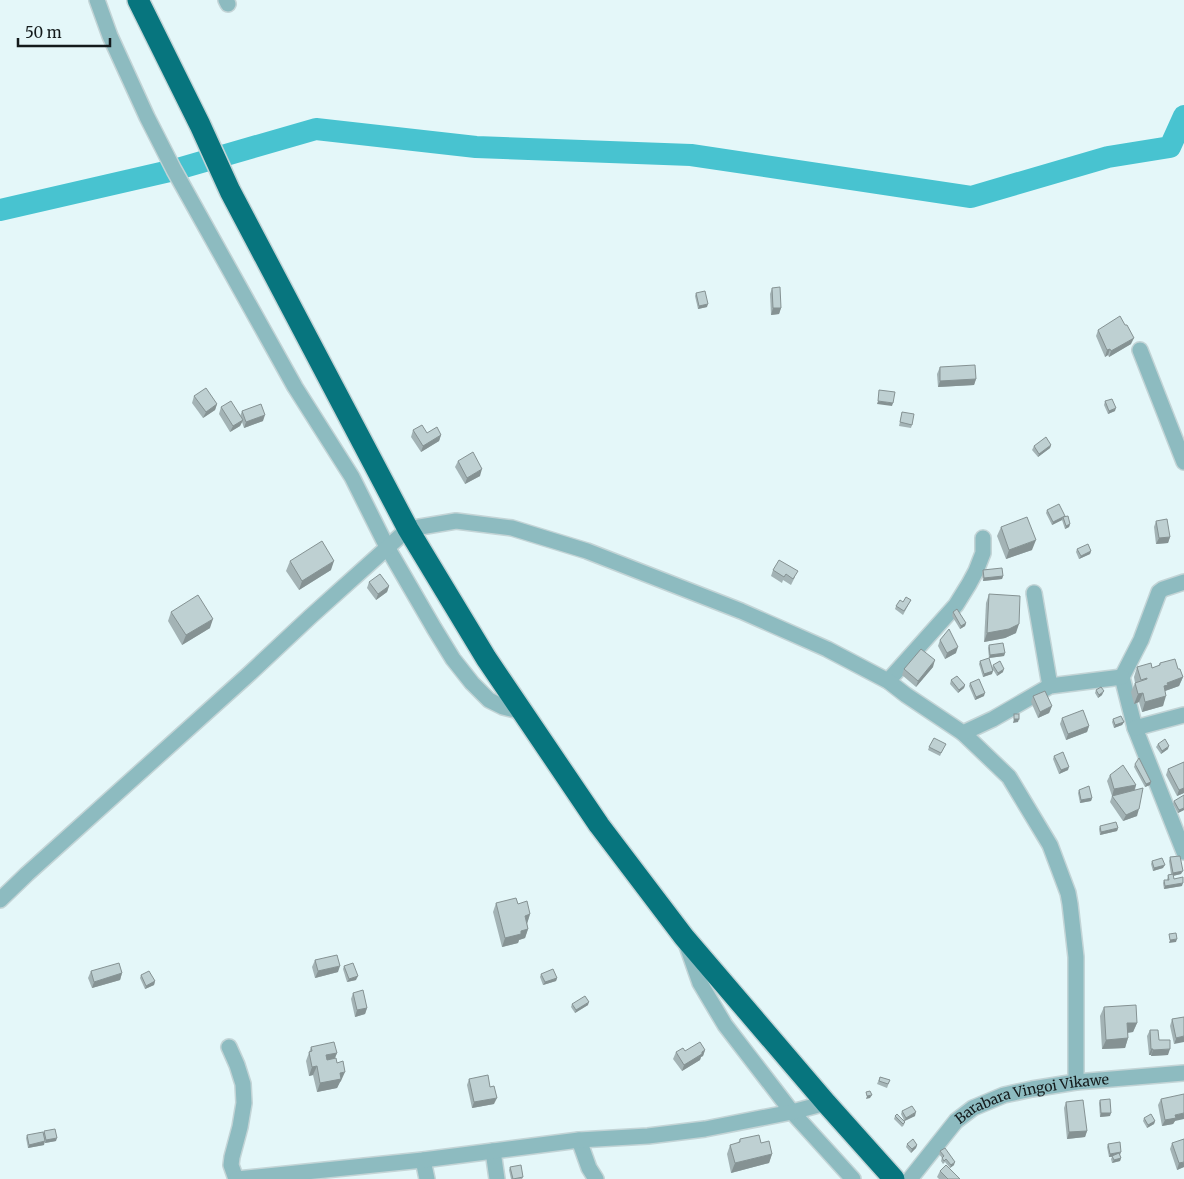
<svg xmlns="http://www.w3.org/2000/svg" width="1184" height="1179" font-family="Merriweather,serif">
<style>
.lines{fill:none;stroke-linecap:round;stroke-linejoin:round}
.river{stroke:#48c3d0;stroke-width:22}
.minor-casing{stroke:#c3d4d6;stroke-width:18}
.highway-casing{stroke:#c3d4d6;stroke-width:24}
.minor{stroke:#8dbbc0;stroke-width:15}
.highway{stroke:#07757e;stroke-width:21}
.wall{fill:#a3b3b5}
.shaded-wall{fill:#859293}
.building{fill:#bed0d2;stroke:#859293}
.labels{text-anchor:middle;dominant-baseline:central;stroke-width:4;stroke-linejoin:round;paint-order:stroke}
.street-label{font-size:14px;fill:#141b1c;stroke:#e4f7f9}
</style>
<rect width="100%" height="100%" fill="#e4f7f9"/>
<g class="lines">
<path class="river" d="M0 210 174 170 316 129 476 147 691 155 971 197 1108 157 1170 147 1184 116"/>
<g class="minor-casing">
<g id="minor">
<path d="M97 0 110 36 147 117 174 170 295 387 352 477 387 547 434 628 453 659 472 683 489 700 503 707 523 712"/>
<path d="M226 0 228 4"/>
<path d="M1140 350 1184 462"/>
<path d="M1184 582 1163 589 1159 592 1141 640 1122 677 1135 728 1184 852"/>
<path d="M1034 593 1050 686"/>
<path d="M888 681 956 605 969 584 976 571 983 553V538"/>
<path d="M1135 728 1184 715"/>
<path d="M963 733 1009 777 1050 845 1068 893 1070 904 1076 957V1082"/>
<path d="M0 900 27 874 248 675 310 617 408 529 456 521 512 528 587 551 741 611 827 649 888 681 906 695 963 733 993 719 1050 686 1122 677"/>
<path d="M687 946 700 983 725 1025 792 1112 853 1179"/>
<path d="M229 1047 237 1065 243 1084 244 1103 240 1127 232 1157 231 1165 236 1179"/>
<path d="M579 1140 589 1168 596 1179"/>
<path d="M493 1151 497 1179"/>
<path d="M423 1160 427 1179"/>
<path d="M237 1179 423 1160 579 1140 648 1136 705 1129 792 1112 826 1103"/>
<path id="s1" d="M910 1179 956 1121 973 1108 1004 1095 1032 1089 1076 1082 1184 1073"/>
</g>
</g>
<g class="highway-casing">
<path id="highway" d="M138 0 200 125 230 191 408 529 486 658 599 825 684 937 826 1103 894 1179"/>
</g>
<use href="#minor" class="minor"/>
<use href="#highway" class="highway"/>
</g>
<g class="wall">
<path d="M772 288 781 308 779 314 771 315 770 294Z"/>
<path d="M696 293 707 307 698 309 695 296Z"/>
<path d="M1098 330 1131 344 1109 357 1108 355 1105 357 1096 336Z"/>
<path d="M940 367 976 379 974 385 938 387 937 374Z"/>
<path d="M194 396 217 404 215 410 203 418 192 403Z"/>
<path d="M1105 401 1115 411 1108 414 1104 405Z"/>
<path d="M221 407 240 416 242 411 263 421 244 428 242 422 240 426 230 432 219 414Z"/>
<path d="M902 412 912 425 911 428 899 426Z"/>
<path d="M413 430 427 433 441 435 439 441 421 452 411 437Z"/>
<path d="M1051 445 1050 448 1038 457 1032 450 1034 446Z"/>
<path d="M458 461 480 476 465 484 455 467Z"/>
<path d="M1047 510 1065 517 1070 524 1069 527 1065 529 1062 520 1052 525 1046 513Z"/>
<path d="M1156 521 1170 537 1168 543 1156 544 1154 527Z"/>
<path d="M1001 527 1032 550 1006 559 997 536Z"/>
<path d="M1077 549 1091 551 1090 554 1079 559 1076 552Z"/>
<path d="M290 561 331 570 299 590 286 571Z"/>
<path d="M773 570 795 577 791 585 783 580 782 583 771 576Z"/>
<path d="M983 570 1003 576 1002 579 983 581 982 573Z"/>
<path d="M369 582 389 586 387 592 376 600 367 588Z"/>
<path d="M989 594 1016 633 1005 638 984 642 986 603Z"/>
<path d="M911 600 903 615 895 609 896 606 903 602Z"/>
<path d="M171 612 210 628 182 645 168 621Z"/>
<path d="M953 612 966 623 965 626 960 629 952 616Z"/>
<path d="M940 640 956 653 945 659 938 646Z"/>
<path d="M989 645 1005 653 1004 656 989 658 988 648Z"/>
<path d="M980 661 992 674 983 677 979 664Z"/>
<path d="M1160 663 1178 669 1183 677 1179 686 1165 691 1163 706 1142 712 1139 702 1134 704 1131 692 1135 683 1134 677 1137 667 1152 668 1158 666Z"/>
<path d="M993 665 1003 672 997 676 992 668Z"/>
<path d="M933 667 916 687 902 675 904 669Z"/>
<path d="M951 680 965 685 964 688 958 693 950 684Z"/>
<path d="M970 683 984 696 975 700 969 686Z"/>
<path d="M1096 690 1102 695 1098 698 1095 693Z"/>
<path d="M1033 696 1052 706 1049 713 1038 718 1031 702Z"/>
<path d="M1062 718 1089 726 1087 732 1066 740 1060 724Z"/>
<path d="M1113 719 1124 722 1122 725 1114 728 1112 722Z"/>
<path d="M1158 744 1168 749 1161 754 1156 747Z"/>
<path d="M929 747H944L940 756 928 750Z"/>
<path d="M1054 756 1068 770 1059 774 1053 759Z"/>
<path d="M1184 762V793L1177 796 1166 775 1168 769Z"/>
<path d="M1135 764 1151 782 1150 785 1145 787 1134 767Z"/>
<path d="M1110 775 1136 785 1135 790 1137 816 1123 821 1110 802 1112 796 1120 794 1112 796 1107 781Z"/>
<path d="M1079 790 1092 798 1091 801 1080 803 1078 793Z"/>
<path d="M1174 801 1184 810 1178 813 1173 804Z"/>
<path d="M1100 826 1118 828 1117 831 1100 835 1099 829Z"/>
<path d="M1170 857 1181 874 1173 876 1174 879 1182 886 1164 889 1163 883 1164 880H1167L1168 875 1171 874 1169 861Z"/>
<path d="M1152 861 1163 868 1153 871 1151 864Z"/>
<path d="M496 903 518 904 530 914 527 923 528 929 525 938 519 940 518 943 502 947 493 912Z"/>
<path d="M315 960 338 972 315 978 312 967Z"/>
<path d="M344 966 356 980 347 982 343 969Z"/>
<path d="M91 971 122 973 120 980 92 988 88 978Z"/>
<path d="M541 974 557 978 556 981 543 985 540 977Z"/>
<path d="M141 975 155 981 154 985 145 989 140 978Z"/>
<path d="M353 993 367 1008 365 1014 355 1017 351 999Z"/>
<path d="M572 1004 588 1005 575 1013 571 1007Z"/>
<path d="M1104 1007 1137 1023 1133 1032 1128 1033V1038L1125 1048 1102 1049 1100 1016Z"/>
<path d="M1184 1017 1174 1044 1170 1026 1172 1019Z"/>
<path d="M1150 1030 1159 1040 1168 1055 1151 1056V1055H1149L1147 1036Z"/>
<path d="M311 1047 337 1053 335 1058 341 1081 340 1082 337 1088 317 1092 313 1075 309 1076 306 1061Z"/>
<path d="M705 1050 703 1056 701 1057 700 1060 682 1071 673 1059 676 1052Z"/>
<path d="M880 1077 890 1080 887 1088 877 1084Z"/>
<path d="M469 1079 490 1087 494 1104 472 1108 467 1085Z"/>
<path d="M1161 1099 1175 1121 1173 1124 1162 1126 1158 1105Z"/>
<path d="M1100 1100 1110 1116 1100 1117 1099 1103Z"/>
<path d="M1066 1102 1087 1131 1085 1137 1067 1139 1064 1108Z"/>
<path d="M902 1111 915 1116 905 1121 904 1125 902 1127 894 1119 895 1116 904 1120 901 1114Z"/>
<path d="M1144 1118 1155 1121 1154 1124 1147 1128 1143 1121Z"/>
<path d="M44 1131 56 1141 45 1143 43 1134Z"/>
<path d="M27 1135 44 1145 28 1148 26 1138Z"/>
<path d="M740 1139 761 1143 772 1154 769 1163 731 1173 727 1154 730 1145 738 1143Z"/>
<path d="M1172 1143 1184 1167 1177 1170 1170 1149Z"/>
<path d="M907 1144 917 1145 916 1148 911 1153 906 1147Z"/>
<path d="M1108 1144 1120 1155 1121 1158 1120 1161 1112 1163 1111 1159 1112 1157H1109L1107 1147Z"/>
<path d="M940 1151 954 1165 950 1168 945 1162 943 1164 941 1161 942 1158 939 1154Z"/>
<path d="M510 1167 523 1177 522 1179H511L509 1170Z"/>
<path d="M940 1171 960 1179H939L937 1177Z"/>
</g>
<g class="shaded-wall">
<path d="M708 304 707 307 698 309 699 306Z"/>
<path d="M773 308H781L779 314 771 315Z"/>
<path d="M1134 338 1131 344 1109 357 1111 351Z"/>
<path d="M1110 349 1108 355 1105 357 1107 350Z"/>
<path d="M976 379 974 385 938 387 940 381Z"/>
<path d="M878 401 893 403 892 406 877 404Z"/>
<path d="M217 404 215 410 203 418 206 412Z"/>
<path d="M1116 408 1115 411 1108 414 1109 411Z"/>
<path d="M265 415 263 421 244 428 246 422Z"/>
<path d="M243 420 240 426 230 432 233 426Z"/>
<path d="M441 435 439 441 421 452 423 446Z"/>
<path d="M1051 445 1050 448 1038 457 1039 454Z"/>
<path d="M482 469 480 476 465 484 467 478Z"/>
<path d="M1065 516 1064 519 1063 517 1062 520 1052 525 1053 522Z"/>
<path d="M1070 524 1069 527 1065 529 1066 526Z"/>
<path d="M1170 537 1168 543 1156 544 1159 538Z"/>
<path d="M1036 540 1032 550 1006 559 1009 550Z"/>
<path d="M1091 551 1090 554 1079 559 1081 556Z"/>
<path d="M334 561 331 570 299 590 302 581Z"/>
<path d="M1003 576 1002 579 983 581 984 578Z"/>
<path d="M389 586 387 592 376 600 378 594Z"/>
<path d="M213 619 210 628 182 645 186 635Z"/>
<path d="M966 623 965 626 960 629 961 626Z"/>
<path d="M1019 624 1016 633 1005 638 984 642 987 633Z"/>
<path d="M958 647 956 653 945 659 947 653Z"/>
<path d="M1005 653 1004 656 989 658 990 655Z"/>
<path d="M935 660 933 667 916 687 918 681Z"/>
<path d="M1004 669 1003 672 997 676 998 673Z"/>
<path d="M993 671 992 674 983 677 984 674Z"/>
<path d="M1183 677 1179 686 1165 691 1164 686 1167 683Z"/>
<path d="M965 685 964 688 958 693 959 690Z"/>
<path d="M1104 691 1102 695 1098 698 1099 695Z"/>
<path d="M985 693 984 696 975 700 976 697Z"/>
<path d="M1143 693 1139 702 1134 704 1138 694Z"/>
<path d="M1166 696 1163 706 1142 712 1145 702Z"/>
<path d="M1052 706 1049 713 1038 718 1040 712Z"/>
<path d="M1014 719H1019L1018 722 1013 723Z"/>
<path d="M1124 722 1122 725 1114 728 1115 725Z"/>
<path d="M1089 726 1087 732 1066 740 1068 734Z"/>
<path d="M1169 746 1168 749 1161 754 1162 751Z"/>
<path d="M1069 767 1068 770 1059 774 1061 770Z"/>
<path d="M1151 782 1150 785 1145 787 1146 784Z"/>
<path d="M1136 785 1134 791 1112 796 1114 789Z"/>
<path d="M1184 788V793L1177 796 1179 790Z"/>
<path d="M1092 798 1091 801 1080 803 1081 800Z"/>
<path d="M1184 808V810L1178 813 1179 810Z"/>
<path d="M1139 809 1137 816 1123 821 1126 815Z"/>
<path d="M1118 828 1117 831 1100 835 1101 832Z"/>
<path d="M1165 865 1163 868 1153 871 1154 868Z"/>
<path d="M1183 871 1181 874 1172 876 1173 873Z"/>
<path d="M1183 883 1182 886 1164 889 1165 886Z"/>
<path d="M530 914 527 924 525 916Z"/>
<path d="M528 929 525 938 519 940 518 943 502 947 505 938 521 931Z"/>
<path d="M1177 939 1176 942 1169 943 1170 940Z"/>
<path d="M340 966 338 972 315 978 318 971Z"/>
<path d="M122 973 120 980 92 988 94 982Z"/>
<path d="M358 976 356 980 347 982 349 979Z"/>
<path d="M557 978 556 981 543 985 545 982Z"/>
<path d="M155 981 154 985 145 989 146 986Z"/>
<path d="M589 1002 588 1005 575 1013 576 1010Z"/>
<path d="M367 1008 365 1014 355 1017 357 1010Z"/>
<path d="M1127 1023H1137L1133 1032 1124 1033Z"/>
<path d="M1184 1036V1042L1174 1044 1176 1038Z"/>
<path d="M1128 1038 1125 1048 1102 1049 1106 1040Z"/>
<path d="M1151 1049H1153L1151 1055H1149Z"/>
<path d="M1170 1049 1168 1055 1151 1056 1153 1050Z"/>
<path d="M705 1050 703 1056 701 1057 700 1060 682 1071 684 1065Z"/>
<path d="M337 1053 333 1062 323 1064 326 1055Z"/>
<path d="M317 1066 313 1075 309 1076 312 1067Z"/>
<path d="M345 1072 341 1081 340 1082 337 1088 317 1092 320 1083 340 1073Z"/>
<path d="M872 1095 870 1098 866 1099 867 1096Z"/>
<path d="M497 1098 494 1104 472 1108 474 1102Z"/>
<path d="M916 1112 915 1116 904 1121 906 1118Z"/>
<path d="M1101 1113H1111L1110 1116 1100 1117Z"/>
<path d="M1184 1113V1119L1175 1121 1173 1124 1162 1126 1165 1120 1175 1115Z"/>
<path d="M1155 1121 1154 1124 1147 1128 1148 1125Z"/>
<path d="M1087 1131 1085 1137 1067 1139 1069 1132Z"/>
<path d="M57 1138 56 1141 45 1143 46 1140Z"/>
<path d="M45 1141 44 1145 28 1148 29 1145Z"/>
<path d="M917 1145 916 1148 911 1153 912 1149Z"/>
<path d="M1121 1152 1120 1155 1109 1157 1110 1154Z"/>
<path d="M772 1154 769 1163 731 1173 735 1163Z"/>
<path d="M1121 1158 1120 1161 1112 1163 1114 1160Z"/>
<path d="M955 1162 954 1165 950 1168 951 1165Z"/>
<path d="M1184 1162V1167L1177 1170 1179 1163Z"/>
</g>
<g class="building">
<path d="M780 287 781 308H773L772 288Z"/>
<path d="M705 291 708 304 699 306 696 293Z"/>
<path d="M1120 316 1125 325H1127L1134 338 1111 351 1110 349 1107 350 1098 330Z"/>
<path d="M975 365 976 379 940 381V367Z"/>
<path d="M206 388 217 404 206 412 194 396Z"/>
<path d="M879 390 895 392 893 403 878 401Z"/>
<path d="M1112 399 1116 408 1109 411 1105 401Z"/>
<path d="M231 401 243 420 233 426 221 407Z"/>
<path d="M261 404 265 415 246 422 242 411Z"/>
<path d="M902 412 914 414 912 425 900 422Z"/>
<path d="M422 425 427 433 437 427 441 435 423 446 413 430Z"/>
<path d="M1046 437 1051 445 1039 454 1034 446Z"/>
<path d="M473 452 482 469 467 478 458 461Z"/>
<path d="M1059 504 1065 516 1053 522 1047 510Z"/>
<path d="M1068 516 1070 524 1066 526 1063 517Z"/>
<path d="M1027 517 1036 540 1009 550 1001 527Z"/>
<path d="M1167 519 1170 537 1159 538 1156 521Z"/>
<path d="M322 541 334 561 302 581 290 561Z"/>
<path d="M1088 544 1091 551 1081 556 1077 549Z"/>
<path d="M779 560 798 571 793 579 786 574 784 577 773 570Z"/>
<path d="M1002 568 1003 576 984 578 983 570Z"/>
<path d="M380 574 389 586 378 594 369 582Z"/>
<path d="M989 594 1020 596 1019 624 1009 629 987 633Z"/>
<path d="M198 595 213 619 186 635 171 612Z"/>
<path d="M906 597 911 600 904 611 896 606 900 600 903 602Z"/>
<path d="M957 609 966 623 961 626 953 612Z"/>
<path d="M949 629 958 647 947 653 940 640Z"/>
<path d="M1003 643 1005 653 990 655 989 645Z"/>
<path d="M921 649 935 660 918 681 904 669Z"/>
<path d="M989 658 993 671 984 674 980 661Z"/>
<path d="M1175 659 1178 669H1180L1183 677 1167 683 1168 685 1164 686 1166 696 1145 702 1143 693 1138 694 1135 683 1147 679V678L1141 680 1137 667 1151 663 1152 668 1160 665V663Z"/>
<path d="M1000 661 1004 669 998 673 993 665Z"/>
<path d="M957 676 965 685 959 690 951 680Z"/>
<path d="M979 679 985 693 976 697 970 683Z"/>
<path d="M1101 687 1104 691 1099 695 1096 690Z"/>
<path d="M1045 691 1052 706 1040 712 1033 696Z"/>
<path d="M1083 710 1089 726 1068 734 1062 718Z"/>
<rect x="1014" y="714" width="5" height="5"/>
<path d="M1121 716 1124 722 1115 725 1113 719Z"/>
<path d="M934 738 946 744 941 753 929 747Z"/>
<path d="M1165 739 1169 746 1162 751 1158 744Z"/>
<path d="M1063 752 1069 767 1061 770 1054 756Z"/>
<path d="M1139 758 1151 782 1146 784 1135 764Z"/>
<path d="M1184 762V788L1179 790 1168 769Z"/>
<path d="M1123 765 1136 785 1114 789 1110 775Z"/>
<path d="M1089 786 1092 798 1081 800 1079 790Z"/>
<path d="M1143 788 1139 809 1126 815 1112 796Z"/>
<path d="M1184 795V808L1179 810 1174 801Z"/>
<path d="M1116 822 1118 828 1101 832 1100 826Z"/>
<path d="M1180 856 1183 871 1173 873 1170 857Z"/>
<path d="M1162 858 1165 865 1154 868 1152 861Z"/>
<path d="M1173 874 1174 879 1183 877V883L1165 886 1164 880H1169L1168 875Z"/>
<path d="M516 898 518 904 527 901 530 914 525 916 528 929 521 931V934L505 938 496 903Z"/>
<path d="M1176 933 1177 939 1170 940 1169 934Z"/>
<path d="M337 955 340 966 318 971 315 960Z"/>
<path d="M119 963 122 973 94 982 91 971Z"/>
<path d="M353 963 358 976 349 979 344 966Z"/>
<path d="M553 969 557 978 545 982 541 974Z"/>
<path d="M149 971 155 981 146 986 141 975Z"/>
<path d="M363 990 367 1008 357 1010 353 993Z"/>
<path d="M585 996 589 1002 576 1010 572 1004Z"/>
<path d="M1136 1005 1137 1023H1127L1128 1038 1106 1040 1104 1007Z"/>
<path d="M1184 1017V1036L1176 1038 1172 1019Z"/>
<path d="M1150 1030H1158L1159 1040H1170V1049L1153 1050V1049H1151Z"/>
<path d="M334 1042 337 1053 326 1055 327 1060 336 1058 337 1063 343 1061 345 1072 340 1073 341 1079 320 1083 317 1066 312 1067 309 1052 312 1051 311 1047Z"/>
<path d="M700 1042 705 1050 702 1052V1054L684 1065 676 1052 683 1048 685 1051Z"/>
<path d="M488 1075 490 1087 494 1086 497 1098 474 1102 469 1079Z"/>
<path d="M880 1077 890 1080 888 1084 879 1081Z"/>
<path d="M870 1091 872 1095 867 1096 866 1092Z"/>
<path d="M1184 1094V1113L1175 1115 1176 1118 1165 1120 1161 1099Z"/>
<path d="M1110 1099 1111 1113H1101L1100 1100Z"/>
<path d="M1083 1100 1087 1131 1069 1132 1066 1102Z"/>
<path d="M912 1106 916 1112 906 1118 902 1111Z"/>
<path d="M897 1114 905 1122 903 1124 895 1116Z"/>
<path d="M1151 1114 1155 1121 1148 1125 1144 1118Z"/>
<path d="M55 1129 57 1138 46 1140 44 1131Z"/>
<path d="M43 1132 45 1141 29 1145 27 1135Z"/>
<path d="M759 1135 761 1143 769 1141 772 1154 735 1163 730 1145 740 1142V1139Z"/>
<path d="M913 1139 917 1145 912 1149 907 1144Z"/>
<path d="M1184 1139V1162L1179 1163 1172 1143Z"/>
<path d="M1120 1142 1121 1152 1110 1154 1108 1144Z"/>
<path d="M945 1148 955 1162 951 1165 946 1159 944 1161 942 1158 944 1156 940 1151Z"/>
<path d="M1119 1153 1121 1158 1114 1160 1112 1156Z"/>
<path d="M521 1165 523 1177 513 1179 510 1167Z"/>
<path d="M946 1165 960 1179H948L940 1171Z"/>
</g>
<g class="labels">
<g class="street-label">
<text stroke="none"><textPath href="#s1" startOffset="155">Barabara Vingoi Vikawe</textPath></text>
</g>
</g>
<path d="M18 38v8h92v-8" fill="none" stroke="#141b1c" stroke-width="2.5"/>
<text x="25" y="38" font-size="15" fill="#141b1c" stroke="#e4f7f9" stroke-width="4" paint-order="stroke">50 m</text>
</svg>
